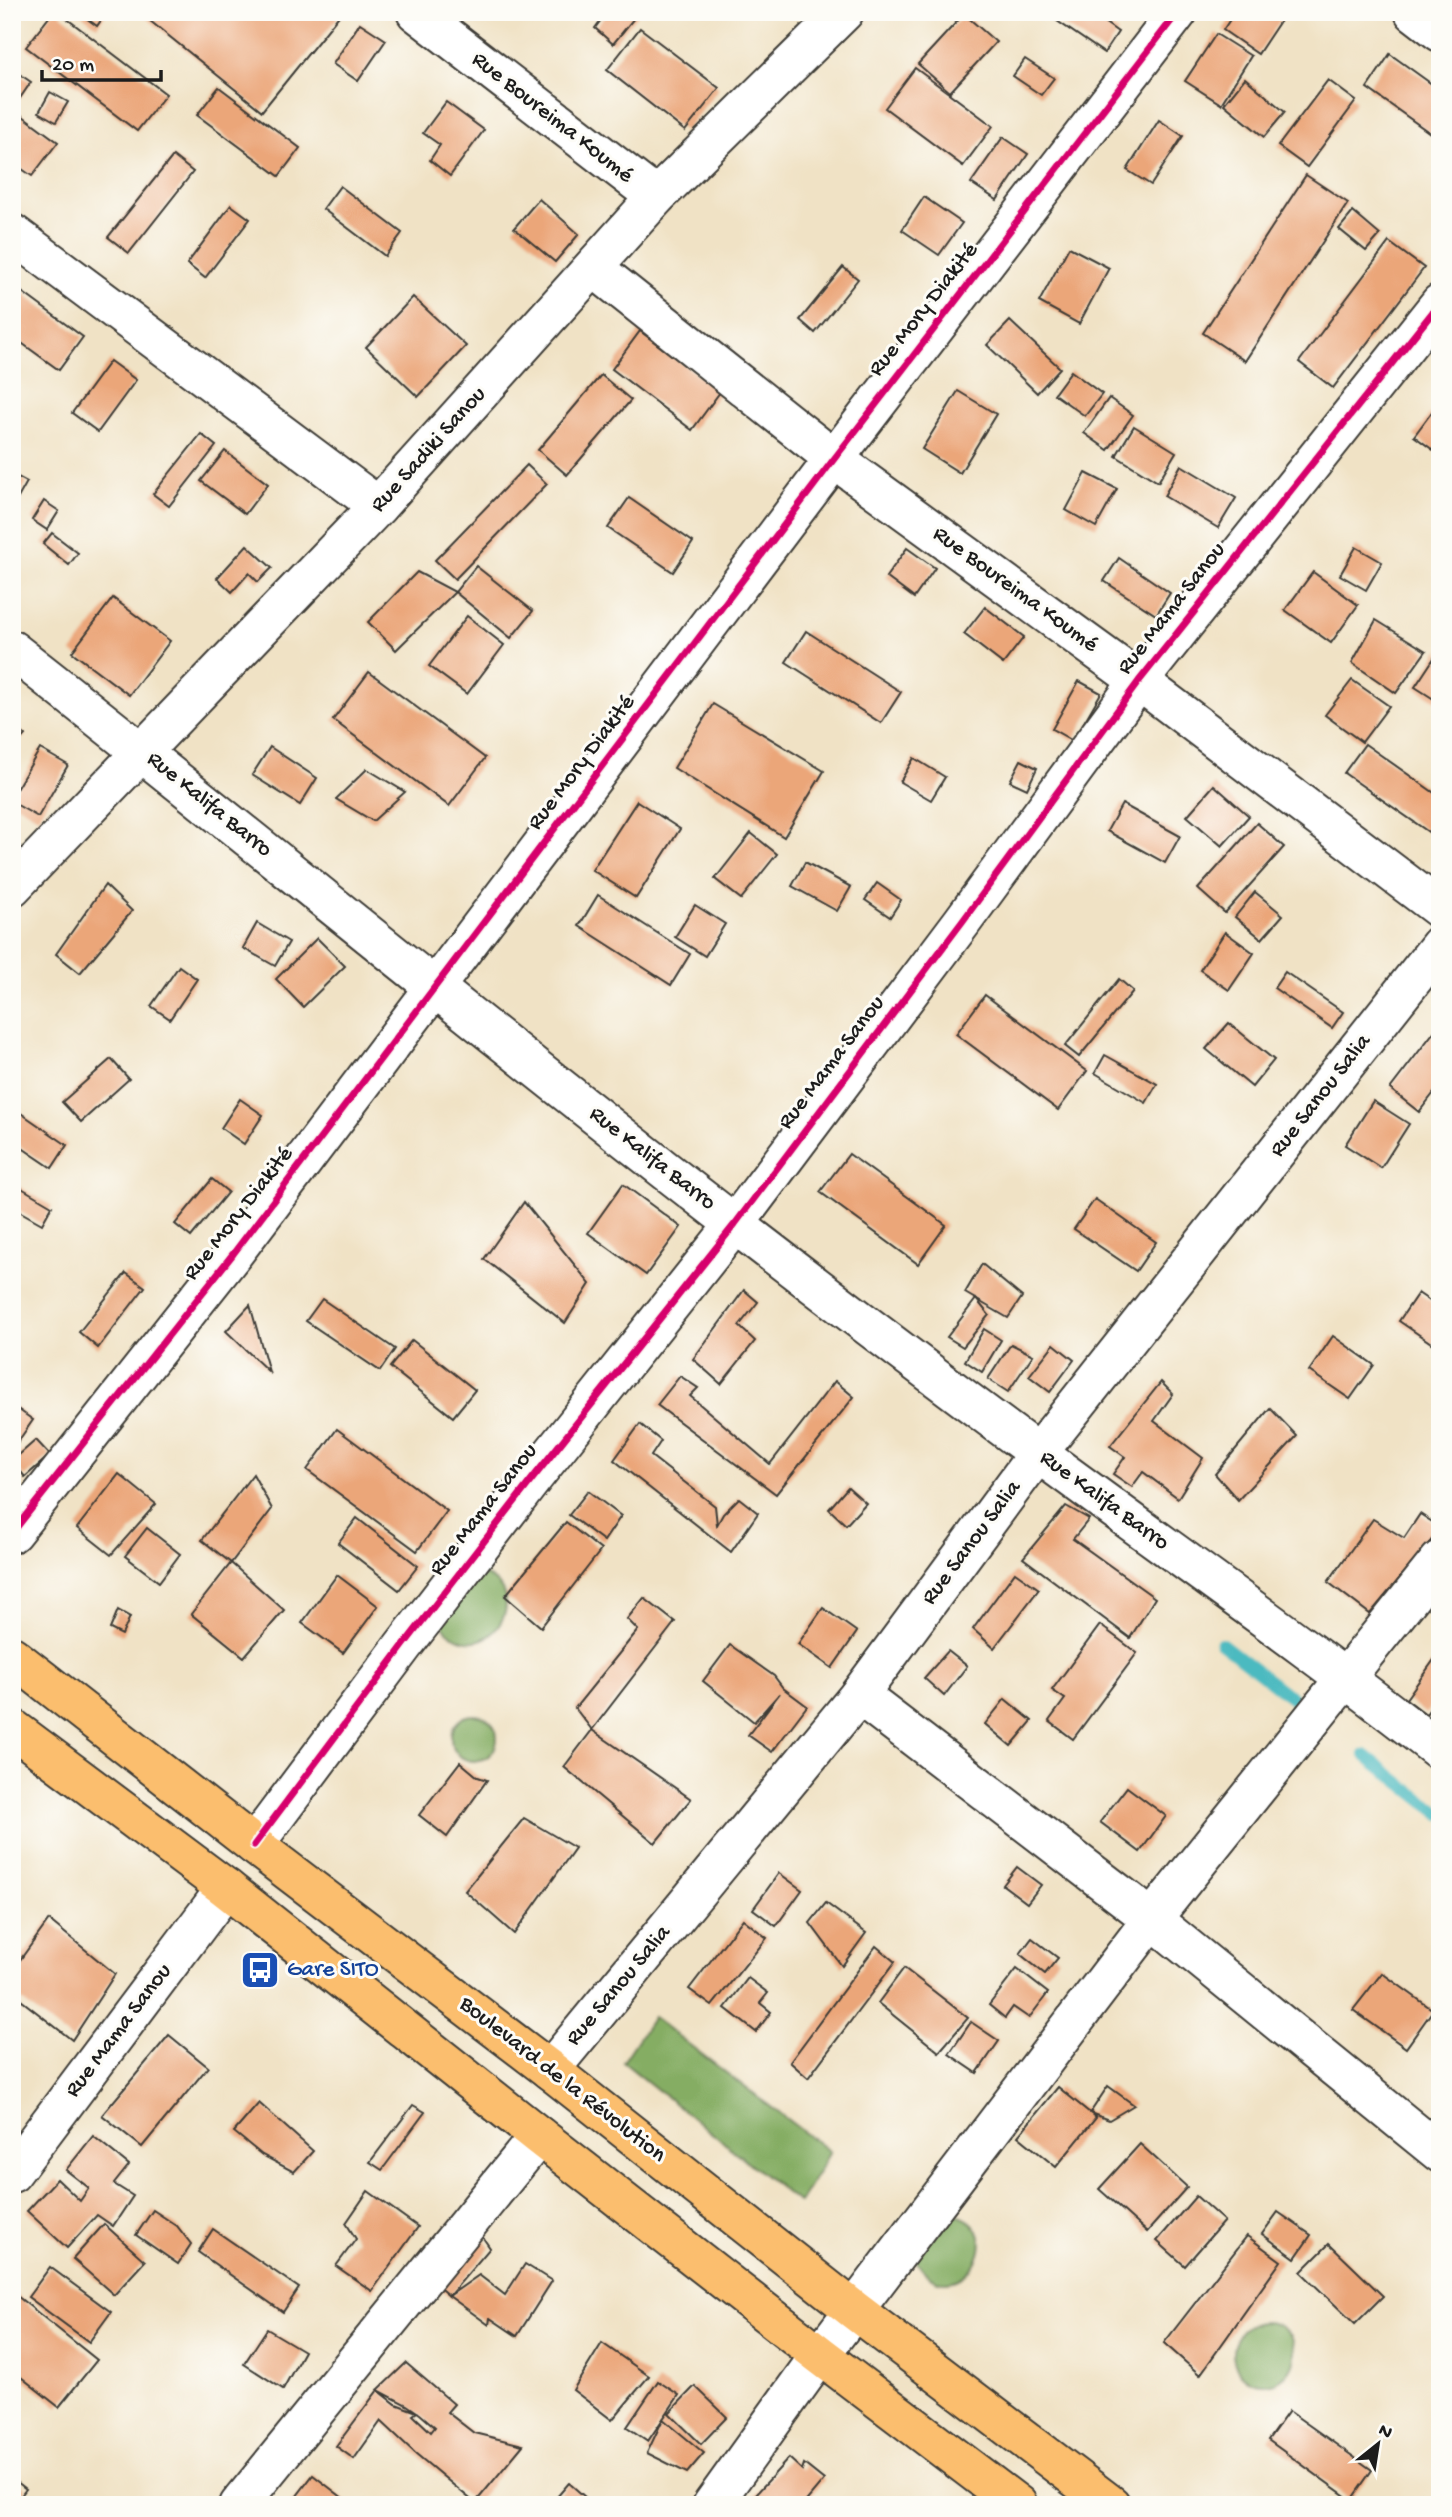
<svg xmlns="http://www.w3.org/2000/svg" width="1452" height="2517" font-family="'Gochi Hand',sans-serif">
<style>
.forest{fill:#85ad64;stroke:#506440;stroke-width:2}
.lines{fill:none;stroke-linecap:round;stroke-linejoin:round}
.stream{stroke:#4bbac0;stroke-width:12}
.building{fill:#eba679}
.minor-casing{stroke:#3c3a35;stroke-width:42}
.primary-casing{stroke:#3c3a35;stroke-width:42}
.minor{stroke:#fff;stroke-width:38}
.primary{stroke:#fbbe6e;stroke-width:38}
.cycleway-casing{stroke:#fdfcf7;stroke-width:11}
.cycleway{stroke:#d6006c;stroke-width:7}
.labels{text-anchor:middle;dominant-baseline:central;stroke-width:6;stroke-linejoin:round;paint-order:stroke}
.street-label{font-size:23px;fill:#1c1c1c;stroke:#fdfcf7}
.transit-label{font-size:23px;fill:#164399;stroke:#fdfcf7;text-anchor:start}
</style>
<rect width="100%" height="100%" fill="#fdfcf7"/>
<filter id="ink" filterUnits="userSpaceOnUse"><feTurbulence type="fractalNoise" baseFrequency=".0143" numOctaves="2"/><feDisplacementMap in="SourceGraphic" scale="14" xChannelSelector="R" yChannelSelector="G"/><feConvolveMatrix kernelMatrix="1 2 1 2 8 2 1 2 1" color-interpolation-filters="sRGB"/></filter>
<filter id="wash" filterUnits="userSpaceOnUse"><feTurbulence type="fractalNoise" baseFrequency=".00686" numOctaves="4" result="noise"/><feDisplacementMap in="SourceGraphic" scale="28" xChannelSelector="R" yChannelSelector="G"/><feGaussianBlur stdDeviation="1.57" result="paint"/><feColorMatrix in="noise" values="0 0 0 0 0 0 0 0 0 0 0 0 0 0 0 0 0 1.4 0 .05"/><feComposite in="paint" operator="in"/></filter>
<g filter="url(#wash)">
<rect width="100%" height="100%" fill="#f0e2c5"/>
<g class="forest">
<path d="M476 1572C544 1591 480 1681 439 1621Z"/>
<circle cx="474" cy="1738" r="23"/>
<path d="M653 2017 830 2152 799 2203 623 2062Z"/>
<path d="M947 2213C1024 2224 950 2330 914 2256Z"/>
<circle cx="1264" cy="2353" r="31"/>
</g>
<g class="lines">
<g class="stream">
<path d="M1221 1643 1306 1709"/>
<path d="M1365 1755 1440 1814"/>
</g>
</g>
<g id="blocks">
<g class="building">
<path d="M53 12H58L166 94 137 131 26 47Z"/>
<path d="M78 12H107L97 26Z"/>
<path d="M139 12H342L262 111Z"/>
<path d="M607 12H639L613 44 595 28Z"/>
<path d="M1044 12H1090L1118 32 1104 53Z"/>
<path d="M1235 12H1286L1258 54 1223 30Z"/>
<path d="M964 14 996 42 950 92 918 64Z"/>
<path d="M360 23 386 40 358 81 333 64Z"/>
<path d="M640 28 719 88 685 131 607 70Z"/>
<path d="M1216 34 1251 56 1221 104 1185 81Z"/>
<path d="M1390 54 1440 90V140L1367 88Z"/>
<path d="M1025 59 1054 78 1041 95 1013 76Z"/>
<path d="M915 68 993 126 963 166 885 108Z"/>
<path d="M12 69 31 82 18 101 12 97Z"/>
<path d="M1245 78 1285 112 1264 137 1224 104Z"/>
<path d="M1328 80 1356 101 1307 167 1278 146Z"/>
<path d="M219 87 300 148 279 176 197 115Z"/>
<path d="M50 92 68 102 56 122 39 112Z"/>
<path d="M446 102 484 130 450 176 430 160 440 145 423 133Z"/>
<path d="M12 108 58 142 32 176 12 162Z"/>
<path d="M1159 120 1183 136 1151 185 1127 170Z"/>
<path d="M1003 137 1028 154 997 200 971 183Z"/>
<path d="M173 156 193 172 129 253 108 237Z"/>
<path d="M1306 175 1348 203 1245 361 1203 333Z"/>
<path d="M340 186 402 233 385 256 323 209Z"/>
<path d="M924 197 962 223 939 255 902 230Z"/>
<path d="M539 199 579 234 555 262 514 228Z"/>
<path d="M231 205 250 219 205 278 187 264Z"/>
<path d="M1353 212 1380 235 1366 251 1339 229Z"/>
<path d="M1389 242 1424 268 1333 388 1299 362Z"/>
<path d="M1069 247 1109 268 1079 324 1039 302Z"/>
<path d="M843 267 858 279 815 333 800 320Z"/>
<path d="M18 289 83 337 59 370 12 336V296Z"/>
<path d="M413 297 466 346 418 397 366 347Z"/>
<path d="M1010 321 1060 368 1037 393 987 345Z"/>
<path d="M640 331 720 392 692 430 612 369Z"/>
<path d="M110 361 136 380 98 432 72 413Z"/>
<path d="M1071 371 1102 394 1085 416 1054 394Z"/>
<path d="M601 375 631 400 567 475 538 450Z"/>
<path d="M958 391 996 414 960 473 922 449Z"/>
<path d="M1109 398 1133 415 1108 450 1084 433Z"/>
<path d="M1440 401V455L1414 436Z"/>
<path d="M1134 426 1176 452 1158 482 1116 456Z"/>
<path d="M201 434 216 446 169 506 153 494Z"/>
<path d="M225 451 268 484 245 514 201 481Z"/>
<path d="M527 465 547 484 455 579 435 560Z"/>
<path d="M1181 465 1236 498 1218 528 1164 496Z"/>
<path d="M1086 473 1117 489 1096 527 1066 510Z"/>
<path d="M12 474 27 482 18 498 12 495Z"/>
<path d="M629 498 693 542 673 572 608 528Z"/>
<path d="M44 501 59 511 47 530 32 520Z"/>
<path d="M52 533 78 553 69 565 43 544Z"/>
<path d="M247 545 272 568 258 582 249 573 232 592 217 578Z"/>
<path d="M1356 547 1382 562 1366 590 1340 575Z"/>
<path d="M907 548 935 568 914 598 886 577Z"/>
<path d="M1119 558 1170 593 1156 615 1104 581Z"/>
<path d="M476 566 533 611 511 638 455 592Z"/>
<path d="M417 572 455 592 396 650 368 622Z"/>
<path d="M1313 572 1358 605 1331 643 1285 610Z"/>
<path d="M113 598 170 641 129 695 72 652Z"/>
<path d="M985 607 1024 637 1003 664 964 634Z"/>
<path d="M467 616 504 645 467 694 429 666Z"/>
<path d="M1376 620 1426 651 1396 693 1352 663Z"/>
<path d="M806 631 901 692 881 723 786 662Z"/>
<path d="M1440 649V703L1415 687Z"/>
<path d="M369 672 485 758 449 806 333 720Z"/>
<path d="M1352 680 1389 706 1362 742 1325 715Z"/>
<path d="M1079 681 1101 693 1073 741 1052 729Z"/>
<path d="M713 704 824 771 784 837 674 768Z"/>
<path d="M12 724 25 735 12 749Z"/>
<path d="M1365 744 1440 797V840L1344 773Z"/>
<path d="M270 747 317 778 300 805 252 775Z"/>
<path d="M40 749 68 765 38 817 12 802V796Z"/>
<path d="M914 758 945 777 931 800 900 782Z"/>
<path d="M1021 760 1037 768 1027 789 1010 781Z"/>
<path d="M367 769 405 792 373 821 336 799Z"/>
<path d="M1214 785 1249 816 1222 846 1187 816Z"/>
<path d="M637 801 680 829 636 898 592 870Z"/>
<path d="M1122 804 1180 836 1165 863 1107 831Z"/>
<path d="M1257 823 1284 847 1225 913 1198 889Z"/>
<path d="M751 833 777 854 741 899 715 879Z"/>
<path d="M805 862 851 887 837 911 792 886Z"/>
<path d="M877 883 901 900 890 917 865 900Z"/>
<path d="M105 885 132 911 80 973 56 954Z"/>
<path d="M1255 892 1283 915 1262 939 1235 917Z"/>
<path d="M598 895 690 954 671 985 579 926Z"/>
<path d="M695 905 725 924 705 956 675 937Z"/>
<path d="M257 923 289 942 275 966 243 948Z"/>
<path d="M1225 932 1254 953 1229 990 1200 970Z"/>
<path d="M317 938 345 966 303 1007 276 979Z"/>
<path d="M179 966 197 979 170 1019 151 1006Z"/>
<path d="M1285 972 1343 1012 1332 1028 1274 988Z"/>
<path d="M1119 979 1133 991 1079 1057 1065 1046Z"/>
<path d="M985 995 1087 1071 1058 1110 956 1034Z"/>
<path d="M1229 1023 1274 1060 1252 1087 1206 1049Z"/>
<path d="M1440 1024V1085L1419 1112 1390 1089Z"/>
<path d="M1105 1055 1157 1084 1146 1103 1095 1073Z"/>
<path d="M111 1059 129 1079 81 1122 62 1102Z"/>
<path d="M240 1099 263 1115 244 1144 221 1128Z"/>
<path d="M1373 1101 1409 1124 1381 1168 1345 1145Z"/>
<path d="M12 1107 67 1145 52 1168 12 1141Z"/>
<path d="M849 1154 946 1225 918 1264 820 1192Z"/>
<path d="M212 1179 228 1192 191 1237 175 1224Z"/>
<path d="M13 1183 52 1206 42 1224 12 1207Z"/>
<path d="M623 1184 681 1227 646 1275 588 1233Z"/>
<path d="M1095 1199 1156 1242 1136 1271 1074 1229Z"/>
<path d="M524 1202 590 1284 565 1323 484 1259Z"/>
<path d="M982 1264 1022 1297 1008 1318 965 1293Z"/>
<path d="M126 1273 145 1287 98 1348 79 1332Z"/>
<path d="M744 1290 758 1302 739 1326 755 1341 721 1384 693 1359Z"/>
<path d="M1418 1293 1440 1308V1349L1399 1321Z"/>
<path d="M322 1299 395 1349 380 1371 306 1321Z"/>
<path d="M976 1299 989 1315 963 1347 947 1337Z"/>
<path d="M250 1305 269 1372 226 1331Z"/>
<path d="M984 1329 1001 1340 982 1372 965 1361Z"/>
<path d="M1333 1336 1374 1365 1350 1399 1309 1371Z"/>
<path d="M412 1340 475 1390 453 1417 390 1367Z"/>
<path d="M1011 1344 1033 1355 1008 1392 988 1379Z"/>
<path d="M1054 1344 1074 1360 1050 1392 1029 1376Z"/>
<path d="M680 1376 698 1388 690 1396 770 1464 835 1381 854 1397 776 1494 657 1405Z"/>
<path d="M1161 1382 1173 1394 1154 1421 1203 1458 1178 1498 1143 1472 1132 1487 1113 1474 1125 1457 1110 1446Z"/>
<path d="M12 1405 33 1420 12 1450Z"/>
<path d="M1270 1408 1297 1436 1238 1500 1215 1474Z"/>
<path d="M640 1424 661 1441 651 1456 715 1506 717 1525 723 1514 739 1498 758 1513 731 1552 614 1460Z"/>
<path d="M337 1429 447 1511 417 1551 307 1470Z"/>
<path d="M36 1440 50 1455 25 1477 12 1461Z"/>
<path d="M119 1474 156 1504 111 1555 77 1528Z"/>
<path d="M253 1474 272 1509 231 1563 202 1540Z"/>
<path d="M848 1487 866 1503 846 1525 829 1509Z"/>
<path d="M588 1491 621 1516 604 1541 569 1515Z"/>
<path d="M1066 1506 1089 1519 1073 1539 1155 1598 1130 1638 1023 1558Z"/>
<path d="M1420 1514 1440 1527V1530L1370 1614 1328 1582 1373 1519 1404 1538Z"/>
<path d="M357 1518 418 1566 399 1590 338 1543Z"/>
<path d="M566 1522 601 1550 541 1627 505 1596Z"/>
<path d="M147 1528 180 1554 159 1582 125 1556Z"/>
<path d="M231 1563 284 1610 244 1657 191 1614Z"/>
<path d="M1015 1572 1039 1589 994 1648 973 1629Z"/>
<path d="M337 1575 378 1606 343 1653 302 1623Z"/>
<path d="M644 1598 675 1622 592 1730 691 1799 655 1843 564 1767 592 1730 575 1708 638 1630 627 1619Z"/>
<path d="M823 1608 857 1632 832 1668 798 1644Z"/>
<path d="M118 1610 130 1617 122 1635 110 1629Z"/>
<path d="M1100 1625 1137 1653 1073 1739 1049 1721 1065 1699 1052 1690Z"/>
<path d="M730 1645 774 1676 783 1688 807 1706 772 1752 748 1735 780 1693 754 1722 703 1681Z"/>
<path d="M948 1651 967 1666 944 1696 924 1678Z"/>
<path d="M1436 1657 1440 1660V1695L1426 1714 1406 1699Z"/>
<path d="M1005 1699 1032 1721 1011 1746 985 1724Z"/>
<path d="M460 1762 478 1777 487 1780 447 1837 419 1815Z"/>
<path d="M1127 1787 1166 1816 1140 1852 1100 1822Z"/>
<path d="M524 1818 575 1848 514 1934 465 1891Z"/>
<path d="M1017 1867 1041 1885 1027 1903 1003 1885Z"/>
<path d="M779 1873 802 1890 776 1926 753 1909Z"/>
<path d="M826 1903 866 1933 842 1966 810 1923Z"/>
<path d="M743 1919 767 1938 712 2006 689 1989Z"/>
<path d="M49 1920 115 1974 72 2040 12 1993V1971Z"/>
<path d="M1032 1938 1058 1958 1045 1974 1020 1954Z"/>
<path d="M876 1946 895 1962 808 2078 790 2062Z"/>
<path d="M904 1968 968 2018 939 2052 878 2003Z"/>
<path d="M1017 1969 1048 1993 1029 2018 1013 2007 1005 2018 989 2005Z"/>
<path d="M1382 1973 1433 2010 1406 2048 1353 2010Z"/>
<path d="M748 1978 768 1993 760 2003 771 2012 756 2032 725 2008Z"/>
<path d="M971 2022 999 2041 977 2073 949 2054Z"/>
<path d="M169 2035 208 2067 142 2147 102 2115Z"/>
<path d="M1108 2086 1134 2105 1109 2120 1090 2113 1096 2118 1056 2167 1018 2136 1058 2087 1090 2113Z"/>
<path d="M259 2103 313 2151 294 2172 262 2155 234 2132Z"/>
<path d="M413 2105 425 2112 382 2170 370 2162Z"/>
<path d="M93 2136 129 2165 114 2184 133 2196 113 2226 97 2215 67 2248 27 2211 57 2179 80 2201 89 2188 66 2170Z"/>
<path d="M1140 2144 1187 2187 1147 2232 1099 2189Z"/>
<path d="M368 2191 418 2227 372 2291 336 2266 356 2239 346 2223Z"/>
<path d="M1196 2196 1224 2221 1185 2266 1157 2241Z"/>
<path d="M153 2210 177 2226 191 2244 178 2264 136 2235Z"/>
<path d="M1278 2212 1311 2235 1295 2258 1262 2234Z"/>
<path d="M104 2224 145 2261 114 2295 73 2259Z"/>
<path d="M213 2229 299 2288 283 2312 198 2252Z"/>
<path d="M479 2232 490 2248 449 2296 435 2284Z"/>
<path d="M1247 2236 1281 2261 1200 2375 1164 2343Z"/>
<path d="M1329 2244 1383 2296 1355 2324 1301 2272Z"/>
<path d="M525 2264 552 2281 517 2336 490 2318 489 2325 449 2296 479 2275 505 2295Z"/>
<path d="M50 2267 111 2312 89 2342 28 2297Z"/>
<path d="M12 2292 97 2360 59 2407 12 2370Z"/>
<path d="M267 2329 304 2351 283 2389 244 2364Z"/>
<path d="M602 2343 649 2376 612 2420 573 2390Z"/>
<path d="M406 2363 454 2404 447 2412 474 2433 523 2445 475 2503 415 2453 381 2421 354 2459 336 2446 378 2390 396 2404 417 2412 413 2415 431 2432 435 2427 420 2414 407 2405 378 2390Z"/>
<path d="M658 2381 679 2395 648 2441 627 2427Z"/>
<path d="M695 2386 727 2417 701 2444 669 2413Z"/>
<path d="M1289 2411 1372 2470 1351 2500 1268 2440Z"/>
<path d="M663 2419 704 2453 687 2473 647 2453Z"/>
<path d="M789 2458 802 2470 804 2464 824 2480 803 2505H746Z"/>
<path d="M313 2475 352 2505H290Z"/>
<path d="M12 2478 26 2489 14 2505H12Z"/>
<path d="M569 2483 594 2505H550Z"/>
</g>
</g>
</g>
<g filter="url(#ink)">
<use href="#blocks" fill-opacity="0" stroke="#3c3a35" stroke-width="2"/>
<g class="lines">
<g class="minor-casing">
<g id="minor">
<path d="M416 12 656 197"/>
<path d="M1414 12 1440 32"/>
<path d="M12 233 378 506"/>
<path d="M594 268 834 459 1139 681 1440 909"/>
<path d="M12 650C255 840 491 1037 736 1225 836 1302 937 1379 1039 1454 1173 1553 1309 1648 1440 1751"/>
<path d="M12 887 378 506 656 197 844 12"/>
<path d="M12 1533 233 1254 834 459 1178 12"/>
<path d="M859 1695 1152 1919 1440 2153"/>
<path d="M254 1845 403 1646 533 1478 735 1224 962 922 1139 681 1440 303"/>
<path d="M550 2070 859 1695 1038 1453 1440 945"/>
<path d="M12 2173 226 1888"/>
<path d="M239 2505 539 2136"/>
<path d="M712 2505 820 2355 1152 1919 1440 1560"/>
</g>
</g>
<g class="primary-casing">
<g id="primary">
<path d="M12 1656 254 1845 550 2070 854 2310 1111 2505"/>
<path d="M12 1728 226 1888 539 2136 820 2355 1018 2505"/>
</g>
</g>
<use href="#minor" class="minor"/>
<use href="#primary" class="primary"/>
<g class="cycleway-casing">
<g id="cycleway">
<path d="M12 1533 233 1254 834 459 1178 12"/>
<path d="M254 1845 403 1646 533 1478 735 1224 962 922 1139 681 1440 303"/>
</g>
</g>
<use href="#cycleway" class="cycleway"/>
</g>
</g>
<defs>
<g id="bus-square" transform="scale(2.0125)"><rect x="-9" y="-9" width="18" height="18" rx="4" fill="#1a4fb4" stroke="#fdfcf7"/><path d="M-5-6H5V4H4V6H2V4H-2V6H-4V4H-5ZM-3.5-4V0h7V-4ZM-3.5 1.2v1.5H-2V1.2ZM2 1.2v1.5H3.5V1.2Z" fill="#fff"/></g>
</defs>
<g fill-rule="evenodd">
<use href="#bus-square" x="260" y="1970"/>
</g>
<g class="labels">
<g class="street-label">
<text transform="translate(552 118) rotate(38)">Rue Boureima Koumé</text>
<text transform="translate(924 310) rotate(-52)">Rue Mory Diakité</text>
<text transform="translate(429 450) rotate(-48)">Rue Sadiki Sanou</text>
<text transform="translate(1015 590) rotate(36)">Rue Boureima Koumé</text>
<text transform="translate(1172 609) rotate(-52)">Rue Mama Sanou</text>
<text transform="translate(582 763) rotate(-53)">Rue Mory Diakité</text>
<text transform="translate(209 805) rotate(39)">Rue Kalifa Barro</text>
<text transform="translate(832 1063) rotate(-53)">Rue Mama Sanou</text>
<text transform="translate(1321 1096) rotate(-52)">Rue Sanou Salia</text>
<text transform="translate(652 1159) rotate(38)">Rue Kalifa Barro</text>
<text transform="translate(239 1214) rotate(-52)">Rue Mory Diakité</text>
<text transform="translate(1104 1501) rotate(36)">Rue Kalifa Barro</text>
<text transform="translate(484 1510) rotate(-52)">Rue Mama Sanou</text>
<text transform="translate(972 1543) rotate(-53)">Rue Sanou Salia</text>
<text transform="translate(619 1986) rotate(-50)">Rue Sanou Salia</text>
<text transform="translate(119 2031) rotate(-53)">Rue Mama Sanou</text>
<text transform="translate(562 2080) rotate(38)">Boulevard de la Révolution</text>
</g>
<g class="transit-label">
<text x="287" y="1970">Gare SITO</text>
</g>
</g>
<rect width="1452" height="2517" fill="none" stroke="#fdfcf7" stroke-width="42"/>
<g transform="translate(1378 2444) rotate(30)" stroke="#fdfcf7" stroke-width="5" paint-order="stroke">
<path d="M0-5L12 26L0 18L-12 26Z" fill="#1c1c1c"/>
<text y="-10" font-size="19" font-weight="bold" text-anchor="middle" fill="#1c1c1c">N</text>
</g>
<path d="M42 70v10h119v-10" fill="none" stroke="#1c1c1c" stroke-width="3.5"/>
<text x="52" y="70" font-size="21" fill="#1c1c1c" stroke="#fdfcf7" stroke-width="5" paint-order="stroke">20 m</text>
</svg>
